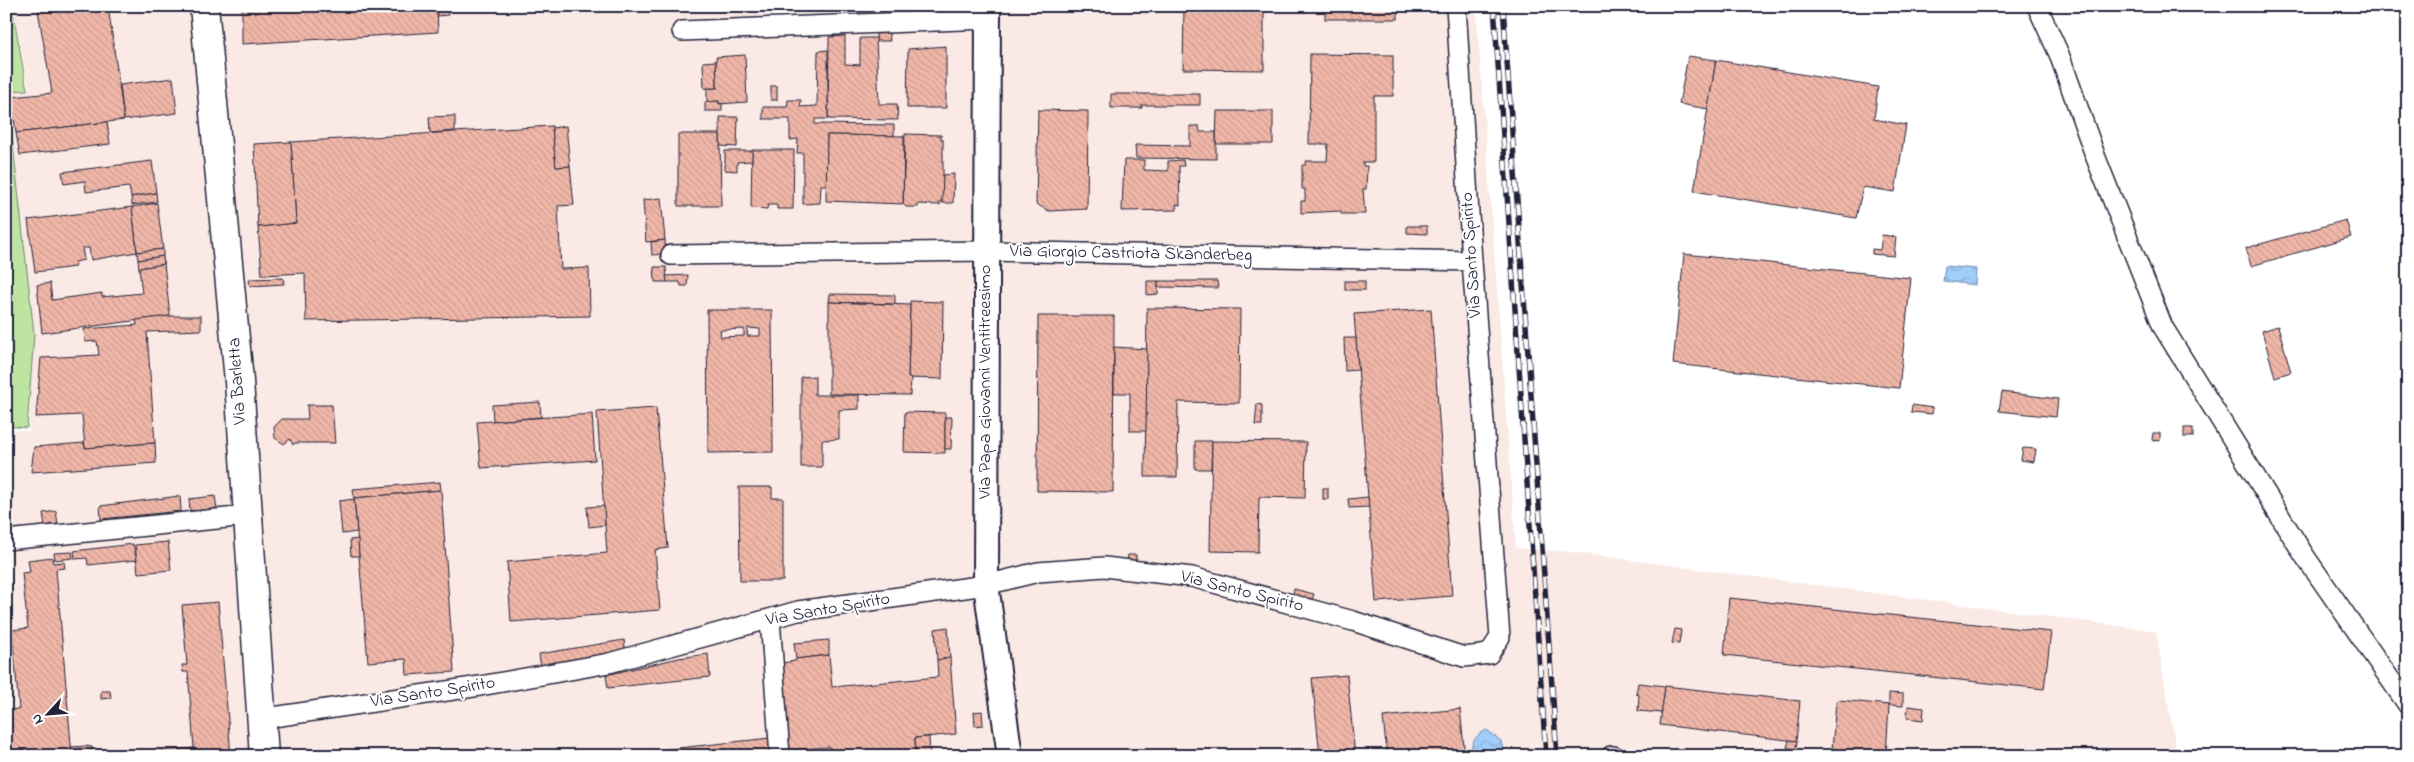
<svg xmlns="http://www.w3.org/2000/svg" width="2414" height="762" font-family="'Indie Flower',sans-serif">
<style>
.built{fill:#fae9e5}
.grass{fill:#bde5a1;stroke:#70846e}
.water{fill:url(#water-waves);stroke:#6e89ae}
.building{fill:url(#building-back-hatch);stroke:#22223b;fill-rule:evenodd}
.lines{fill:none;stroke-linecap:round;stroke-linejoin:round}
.minor-casing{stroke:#22223b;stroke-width:22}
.tertiary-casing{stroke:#22223b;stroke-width:28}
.secondary-casing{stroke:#22223b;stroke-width:31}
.minor{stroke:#fff;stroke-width:19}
.tertiary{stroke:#fff;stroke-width:24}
.secondary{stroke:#fff;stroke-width:28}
.rail-casing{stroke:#22223b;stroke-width:5.5}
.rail{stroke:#fff;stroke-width:4;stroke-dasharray:11;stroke-linecap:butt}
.labels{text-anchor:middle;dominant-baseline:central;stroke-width:4;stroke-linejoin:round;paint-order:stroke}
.street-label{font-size:18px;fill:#22223b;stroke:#fff}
</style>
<defs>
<pattern id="water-waves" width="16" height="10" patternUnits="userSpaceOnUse" patternTransform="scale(1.25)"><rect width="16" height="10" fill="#a1cdfb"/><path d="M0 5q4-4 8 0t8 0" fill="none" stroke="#8ab0d8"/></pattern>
<pattern id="building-back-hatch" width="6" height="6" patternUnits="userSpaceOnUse" patternTransform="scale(1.25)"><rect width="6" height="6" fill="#f0b7a8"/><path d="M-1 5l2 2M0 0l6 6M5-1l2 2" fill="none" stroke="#ce9d92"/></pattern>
</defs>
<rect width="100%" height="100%" fill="#fff"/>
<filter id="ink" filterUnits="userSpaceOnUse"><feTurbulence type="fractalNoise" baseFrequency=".02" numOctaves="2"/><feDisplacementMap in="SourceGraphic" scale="10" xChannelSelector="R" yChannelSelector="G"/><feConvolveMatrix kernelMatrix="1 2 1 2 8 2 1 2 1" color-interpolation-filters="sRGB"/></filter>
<g filter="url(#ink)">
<path class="built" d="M13 6H1476L1516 548 1570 552 2156 631 2177 756H6V429L29 431 31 342 6 91 28 85Z"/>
<path class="grass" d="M6 6H12L27 90 7 91 34 334 27 428 6 426Z"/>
<g class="water">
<path d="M1945 266 1976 269 1975 285 1943 281Z"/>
<path d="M1487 730 1501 741 1503 751 1496 756H1475L1471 751C1471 742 1478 733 1487 730Z"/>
</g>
<g class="building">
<path d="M80 6H108L124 120 16 133 11 97 52 93 38 10Z"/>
<path d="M242 6H260V8L437 6 438 32 242 44Z"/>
<path d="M437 6H447L448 15 437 16Z"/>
<path d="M913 6H945V9L914 11Z"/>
<path d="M1184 6H1264V70L1183 69Z"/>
<rect x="1325" y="6" width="73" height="13"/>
<path d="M1706 6H1726L1725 13 1706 8Z"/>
<path d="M889 33 890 41H876V34Z"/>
<path d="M845 36V64L860 65V38H876L879 104H897L898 120 828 119 829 37Z"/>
<path d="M946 46V108H907L908 49Z"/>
<path d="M828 50V119H815V124L894 125V136L827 135V185H821L820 203 803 204V153H797L798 139 790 140V119H763V107H787L788 100H801L800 107 817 106 818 51Z"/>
<path d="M1310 54 1393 55V96H1374V162H1363V166H1367L1366 189H1363L1365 214H1341V211L1301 213V201H1305V189H1302V165H1305L1306 161H1327L1328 144H1309Z"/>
<path d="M745 55 747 102 719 104V101L707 102V88H717L716 57Z"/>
<path d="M1688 56 1716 60 1708 109 1679 104Z"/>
<path d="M1716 60 1878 87 1874 119 1906 125 1895 192 1863 187 1856 218 1694 191Z"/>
<path d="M716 61 717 88H704L703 62Z"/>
<path d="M173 78 177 113 124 120 120 85Z"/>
<rect x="771" y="86" width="6" height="14"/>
<path d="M1111 94H1200V105H1142V108H1111Z"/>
<path d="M719 101V104L722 103V111H705V102Z"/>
<path d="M1038 110 1088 111 1087 209 1049 211 1036 204Z"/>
<path d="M1217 111H1273V144H1216Z"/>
<path d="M455 116V131L430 133 429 117Z"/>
<path d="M720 117H738L737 147 720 146Z"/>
<path d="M107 122 110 144 20 155 16 133Z"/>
<path d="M552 126 556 167 570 166 574 205 558 206 561 269 589 268 590 316 306 321 305 273 262 275 258 227 296 223 291 142Z"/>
<path d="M566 126 570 166 556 167 552 128Z"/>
<path d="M1190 126H1199L1200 132H1216V159L1136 158 1135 145 1190 146Z"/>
<path d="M678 134H720L721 206H678Z"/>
<path d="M905 134 941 135V139H943V201H940V205L918 204V207H906L903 204Z"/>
<path d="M827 135 904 136 903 204 826 201Z"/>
<path d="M291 142 296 223 258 227 254 144Z"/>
<path d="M752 150H794L793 209H777V205H768L767 209 751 208Z"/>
<path d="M725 151H752V161L737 162V171L725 170Z"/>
<path d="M1124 160H1144V170L1168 171V161L1183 160 1184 166H1179L1180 205 1176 204 1177 210 1122 211Z"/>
<path d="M152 161 156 193 131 197 129 187 86 192 85 181 64 184 62 172Z"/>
<path d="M954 174 953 203H942L943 175Z"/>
<path d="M156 193 157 202 132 205 131 197Z"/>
<path d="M661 198 665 240 646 242 643 200Z"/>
<path d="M157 203 163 249 137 252 132 207Z"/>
<path d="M132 207 137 252 91 260 89 248H82L84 260 75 262V267L35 272 28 220Z"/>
<path d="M2346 220 2351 237 2251 266 2246 248Z"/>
<path d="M1407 226H1427V234L1407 233Z"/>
<path d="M1882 235 1896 237 1894 256 1872 254V249L1880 250Z"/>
<path d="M665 240 666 254 652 255 651 242Z"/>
<path d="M163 249V256L138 260 137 252Z"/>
<path d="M1684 254 1911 278 1899 388 1673 364Z"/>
<path d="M163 256 164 264 139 268 138 260Z"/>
<path d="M164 264 170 316 42 333 37 285 50 283 52 300 102 293V297L142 293 139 268Z"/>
<path d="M654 267H666L667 282H655Z"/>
<path d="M688 275 687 286H681L680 282H667L666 276Z"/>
<path d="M283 278 284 284 250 286 249 279Z"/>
<path d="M1147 281H1158V294L1147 295Z"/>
<path d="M1158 281H1217L1218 288 1158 287Z"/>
<rect x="1345" y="281" width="20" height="9"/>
<path d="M830 294 895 295V304L829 302Z"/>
<path d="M910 301 943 302 942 379 908 378Z"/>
<path d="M829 302 910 305 908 378H911L910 395 829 394Z"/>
<path d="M1147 308 1240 309 1239 403 1178 402 1177 477H1145Z"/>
<path d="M1431 309 1452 596 1376 602 1354 314Z"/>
<path d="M707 310H772L773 452 708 453ZM748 328 760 329V336H747ZM744 329V336L721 337 720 330Z"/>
<path d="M170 316H201V330L147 332 155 443 85 448 82 415 36 417 41 358 99 355 97 341 85 342 84 329 137 325 136 320Z"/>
<path d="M1038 316H1114L1113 492 1037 491Z"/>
<path d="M2278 326 2291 372 2275 377 2262 331Z"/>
<path d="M1344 338H1356L1358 370 1345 371Z"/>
<path d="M1114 347 1147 349 1146 431H1130V393H1114Z"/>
<path d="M815 376V395H859V409L839 410V439L822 440V467H801V377Z"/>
<path d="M2002 392 2058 399 2056 417 1999 411Z"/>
<path d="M540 402 541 417 493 421 492 405Z"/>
<path d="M1257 404 1262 405V425H1255Z"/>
<path d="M307 405H332L335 443H295L293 445 290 439 284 444 275 438 274 427 282 419H308Z"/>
<path d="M1912 405 1933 408 1932 414 1911 412Z"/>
<path d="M656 408 668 548 655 550 660 610 511 622 507 562 607 553 597 412Z"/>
<path d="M905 412 945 413V453L904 452Z"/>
<path d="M592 414 595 460 481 468 477 422Z"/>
<path d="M945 417H952L951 449H945Z"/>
<rect x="2184" y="428" width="9" height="9"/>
<path d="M2153 433H2160V441L2152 440Z"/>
<path d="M1195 441H1212L1211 469H1195Z"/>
<path d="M1212 441 1306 442 1305 498 1259 497 1258 552 1210 551Z"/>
<path d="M84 443 85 448 155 443 156 463 31 472 34 447Z"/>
<path d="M2023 448 2036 449 2034 462 2021 460Z"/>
<path d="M440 482 441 490 354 498 353 489Z"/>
<path d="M739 487H772V498H783V581H740Z"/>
<rect x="1323" y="488" width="5" height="11"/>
<path d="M441 490 454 672 407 675 406 659 368 662 354 498Z"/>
<path d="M6 491 13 492 10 514H6Z"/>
<path d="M180 496 181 511 101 519 100 506Z"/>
<path d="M215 496 217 509 190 511 189 499Z"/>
<path d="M1368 497 1369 507 1349 508 1348 499Z"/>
<path d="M354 499 357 532 342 534 339 501Z"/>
<path d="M604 506 605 525 589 527 587 507Z"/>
<path d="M56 511 58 524 45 526 43 513Z"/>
<path d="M358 539 359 556H351L350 540Z"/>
<path d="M168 542 171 570 138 573 135 545Z"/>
<path d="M133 544 137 560 88 565 87 558 75 559 74 551Z"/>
<path d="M72 552 73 558 55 560 54 553Z"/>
<path d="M1128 555H1136V562L1127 561Z"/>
<path d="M52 557 53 563 64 562 65 568 56 569 72 756H7L6 710 19 709 12 630 28 628 22 573 30 572 28 560Z"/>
<path d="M1294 589 1314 594 1311 603 1292 597Z"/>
<path d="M1729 598 2051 632 2044 689 1724 655Z"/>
<path d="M218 602 231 756H159L158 751 194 748 188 672H183L182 665H187L182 605Z"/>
<path d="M948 627 950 658 937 660 935 629Z"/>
<path d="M1675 629 1681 630 1679 644 1672 643Z"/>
<path d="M624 640 626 654 541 668 539 654Z"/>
<path d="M829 640V655L796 659 794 643Z"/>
<path d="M708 654 710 677 608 688 606 675 679 658Z"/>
<path d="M829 655 832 687 938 677 937 660 950 658 956 734 915 738 916 756H831L830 747 788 750 782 663 795 661 796 659Z"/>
<path d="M1347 675 1355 756H1320L1312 678Z"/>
<path d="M1638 683 1665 686 1662 713 1638 711 1639 695 1636 694Z"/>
<path d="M1665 686 1800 701 1796 741 1660 725Z"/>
<path d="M101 691H110L111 698 101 699Z"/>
<path d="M1889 693 1903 694V706L1889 705Z"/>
<path d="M1839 700 1889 705 1886 756 1832 749 1836 702Z"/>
<path d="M1908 706 1924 708 1923 720 1907 718Z"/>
<path d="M1460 709 1465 756H1387L1383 717Z"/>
<path d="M982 711 983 725 975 726 974 712Z"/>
<path d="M929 737 930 756H916L915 738Z"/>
<path d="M770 738 771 756H605Z"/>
<path d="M1789 740 1797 741 1796 749 1787 748Z"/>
<path d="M87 746 92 747V756H72L71 747Z"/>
</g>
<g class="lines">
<g class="minor-casing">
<g id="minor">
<path d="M2037 6 2059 54 2096 158 2163 327 2304 555 2408 705"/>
<path d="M682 31 988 19"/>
<path d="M671 255 986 251 1472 261"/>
<path d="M6 540 247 516"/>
<path d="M770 619 780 756"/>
<path d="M260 719 480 686 609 663 798 611 986 585 1038 572 1104 567 1192 577 1353 621 1464 657 1489 654 1500 637 1472 261 1456 6"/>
<path d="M1611 756H1614"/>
</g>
</g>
<g class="tertiary-casing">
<path id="tertiary" d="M988 6 986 585 1010 756"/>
</g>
<g class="secondary-casing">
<path id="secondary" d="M204 6 239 381 264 756"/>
</g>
<use href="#minor" class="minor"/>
<use href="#tertiary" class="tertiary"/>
<use href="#secondary" class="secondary"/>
<g class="rail-casing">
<g id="rail">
<path d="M1494 6 1546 756"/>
<path d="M1503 6 1557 756"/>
</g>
</g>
<use href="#rail" class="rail"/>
</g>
</g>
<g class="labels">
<g class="street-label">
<text transform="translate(1131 254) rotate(1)">Via Giorgio Castriota Skanderbeg</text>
<text transform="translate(1472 255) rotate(-94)">Via Santo Spirito</text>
<text transform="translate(238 381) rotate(-94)">Via Barletta</text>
<text transform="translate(986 382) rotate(-90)">Via Papa Giovanni Ventitreesimo</text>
<text transform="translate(1242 592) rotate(14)">Via Santo Spirito</text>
<text transform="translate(828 610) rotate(-10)">Via Santo Spirito</text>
<text transform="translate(433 693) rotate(-9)">Via Santo Spirito</text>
</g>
</g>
<rect width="2414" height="762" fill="none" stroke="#fff" stroke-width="25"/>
<rect x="12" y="12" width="2389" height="737" fill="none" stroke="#22223b" stroke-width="2" filter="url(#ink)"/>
<g transform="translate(48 714) rotate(244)" stroke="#ffffff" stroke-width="4" paint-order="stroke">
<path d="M0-4L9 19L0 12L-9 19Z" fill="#22223b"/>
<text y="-8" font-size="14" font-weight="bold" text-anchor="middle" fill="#22223b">N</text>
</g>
</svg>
